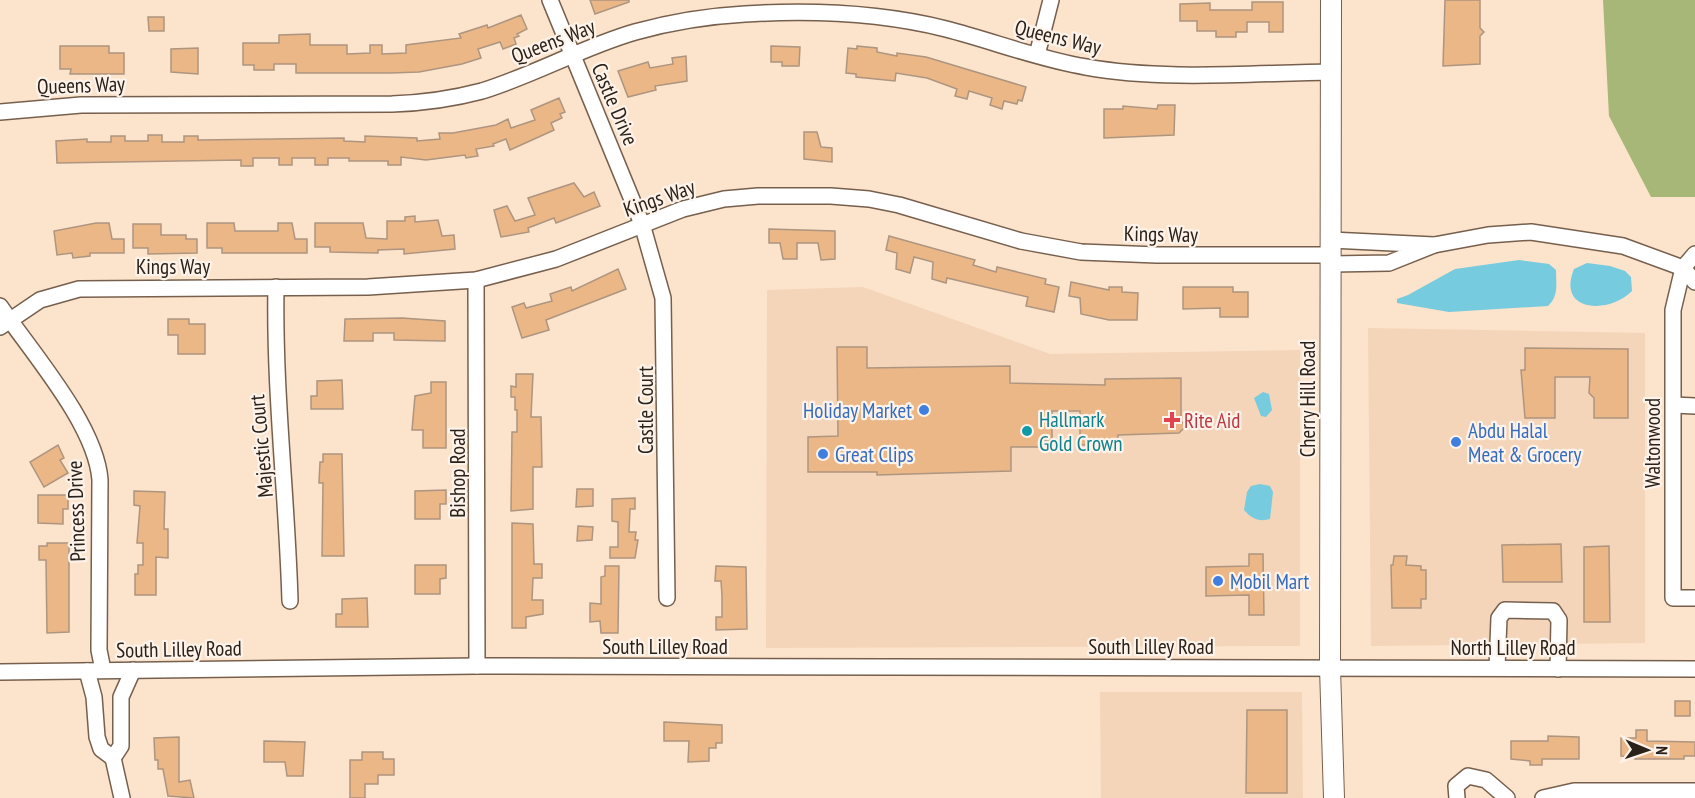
<svg xmlns="http://www.w3.org/2000/svg" width="1695" height="798" font-family="'PT Sans Narrow',sans-serif">
<style>
.built{fill:#f4d5b9}
.forest{fill:#a6b777}
.water{fill:#76cbdf}
.building{fill:#ebb787;stroke:#ad9580;stroke-width:1.5}
.lines{fill:none;stroke-linecap:round;stroke-linejoin:round}
.minor-casing{stroke:#76604d;stroke-width:18}
.major-casing{stroke:#76604d;stroke-width:22}
.minor{stroke:#fff;stroke-width:15}
.major{stroke:#fff;stroke-width:20}
.shop-dot{fill:#3f7fe0;stroke:#fef3ea;stroke-width:2}
.health-dot{fill:#e0444e;stroke:#fef3ea;stroke-width:2}
.culture-dot{fill:#0f9aa8;stroke:#fef3ea;stroke-width:2}
.labels{text-anchor:middle;dominant-baseline:central;stroke-width:4.5;stroke-linejoin:round;paint-order:stroke}
.street-label{font-size:21px;fill:#2a2118;stroke:#fef3ea}
.shop-label{font-size:21px;fill:#366cbe;stroke:#fef3ea;text-anchor:start}
.culture-label{font-size:21px;fill:#0d838f;stroke:#fef3ea;text-anchor:start}
.health-label{font-size:21px;fill:#be3a42;stroke:#fef3ea;text-anchor:start}
</style>
<rect width="100%" height="100%" fill="#fce3cc"/>
<g class="built">
<path d="M863 287 1050 354 1300 350V646L766 648 767 290Z"/>
<path d="M1368 328 1645 333V643L1371 646Z"/>
<path d="M1100 692H1302L1303 798H1101Z"/>
</g>
<path class="forest" d="M1603 0H1695V197H1651L1609 116Z"/>
<g class="water">
<path d="M1519 260 1549 264 1556 270C1556 284 1559 296 1548 306L1449 312 1397 303V299L1408 295 1455 269Z"/>
<path d="M1587 263 1610 266 1625 271 1631 277 1632 291C1610 314 1556 313 1574 269Z"/>
<path d="M1263 392 1269 394 1272 410 1266 417 1261 416 1254 398Z"/>
<path d="M1260 484 1270 486 1273 492 1270 519C1259 522 1252 519 1244 510L1247 492 1251 486Z"/>
</g>
<g class="building">
<path d="M590 0H629V2L595 14Z"/>
<path d="M1445 0H1480V28L1484 32 1480 36V64L1443 66Z"/>
<path d="M1252 2H1283V32H1269V22H1247V32H1236V37H1216V31H1197V21H1180V4L1210 3V10H1252Z"/>
<path d="M521 15 527 29 517 34 519 36 514 38 516 44 503 49 500 42 478 49 481 58 462 64 419 72 391 73H296V64H274V70H254V65H243V43H279V35L310 34V45H347V54L370 53V45H382V54L406 53V45L461 38 459 34 487 25 488 28Z"/>
<path d="M148 17H164V31H149Z"/>
<path d="M60 46H109V53H124V74H70L71 69H60Z"/>
<path d="M771 46 800 47 799 66H782V62H771Z"/>
<path d="M857 46 877 48V52L897 56V53L926 57 1026 87 1022 101 1018 100 1017 104 1004 101 1002 109 990 105 992 98 969 91 967 99 955 96 957 89 927 78 896 73 895 81 856 77V74L846 73 848 48 857 49Z"/>
<path d="M198 48V74L171 72V49Z"/>
<path d="M686 56 687 81 655 86 656 90 628 97 618 71 648 62 650 68 673 64 672 58Z"/>
<path d="M559 98 565 112 560 114 562 118 551 123 554 130 510 150 506 139 493 144 494 146 476 149 478 156 466 158 465 155 426 160 401 157V165H388V161H349V158H328V165H315V158H292V165H279V158H253V166H241V160L57 163 56 141 87 139V142H111V136H125V141H148V135H162V142H184V136H198V140L344 138V141L365 142V136L417 138V141L440 139 439 133H453L496 125 508 119 511 128 535 120 531 110Z"/>
<path d="M1158 105H1175L1174 135 1104 138V109H1123V106L1157 109Z"/>
<path d="M804 132H817L821 147 832 148V162L804 159Z"/>
<path d="M574 183 584 197 594 192 600 206 556 223 554 218 528 228 529 232 501 237 494 210 507 206 515 221 535 215 528 198Z"/>
<path d="M415 216V222L438 220 442 236 454 235 455 249 404 254V249L378 250V253L330 252V247H315V223H363L366 238 387 239V221H405V217Z"/>
<path d="M96 223H109L112 239H124V253H90V256L73 258 72 253 57 255 54 231Z"/>
<path d="M207 223H234L235 231H278V223H292L295 239H307V253H222V248H207Z"/>
<path d="M133 224H161V235H186V239H197V253L148 254V248H133Z"/>
<path d="M769 229 835 231V259L821 260 818 243H797V259H783L780 243H769Z"/>
<path d="M889 236 975 260 973 265 996 272 997 267 1046 279 1045 284 1059 287 1054 312 1026 306 1028 297 947 278 946 283 932 279 933 262 914 257 910 273 896 269 897 253 886 250Z"/>
<path d="M618 269 626 289 546 320 549 330 522 338 512 307 524 303 526 308 552 301 550 294 571 287 572 291Z"/>
<path d="M1071 282 1109 290V287H1122V292L1138 293 1137 320H1109L1081 314 1080 298 1069 296Z"/>
<path d="M1183 287H1233V292H1248V317H1220V308L1183 309Z"/>
<path d="M402 318 445 321V341L394 340V333H373V341H344L345 319Z"/>
<path d="M168 319H189V324H205V354H178V335H168Z"/>
<path d="M837 347H867V368L1010 366V383L1105 385V379L1181 378V421L1186 426 1179 433 1118 435V444L1080 445V411H1052V440H1044V447H1011V471L877 475V472H808V437L838 436Z"/>
<path d="M1525 348 1628 349V418H1594V398L1589 393 1590 377H1555V418H1525L1521 370H1525Z"/>
<path d="M516 374H533L531 417H541L542 467H533V509L511 511 512 432H517V410H515V397H511V386L516 387Z"/>
<path d="M342 380 343 409H311V396H317V381Z"/>
<path d="M431 382H446V448H423V430H412L415 396 431 393Z"/>
<path d="M58 445 64 458 60 460 68 473 44 487 30 462Z"/>
<path d="M323 454H342L344 556H322L323 483H319L320 462H323Z"/>
<path d="M577 489H593V506L576 507Z"/>
<path d="M446 490V504H440V519H415V491Z"/>
<path d="M134 491 165 492 164 529H168V558L156 557V595H135V574H138V565H143V543H137L140 506 134 505Z"/>
<path d="M38 495H68V509H63V524L38 523Z"/>
<path d="M635 498V509H630L629 532H636L635 540H638L635 558H610V547H618V522L612 521V499Z"/>
<path d="M512 523 533 524 534 564H542V578H533L532 600H543V614L526 617V628H512Z"/>
<path d="M578 526 593 527 592 540 577 541Z"/>
<path d="M47 543H69V632L47 633 46 560H39V546H47Z"/>
<path d="M1561 544 1562 582H1503L1502 545Z"/>
<path d="M1609 546 1610 622H1584V547Z"/>
<path d="M1249 554H1263L1264 615H1249V595L1206 596V567L1249 566Z"/>
<path d="M1394 556H1407L1406 565 1421 566V570H1426V599H1421V608H1392L1391 565H1393Z"/>
<path d="M415 565H446V578L440 579V594H415Z"/>
<path d="M605 566H619L618 633H601L600 621 590 622V603L601 604V577L605 576Z"/>
<path d="M716 566 746 567 747 629 716 630V617H722V596L721 581H715Z"/>
<path d="M367 598 368 627H336V614H342V599Z"/>
<rect x="1675" y="701" width="15" height="15"/>
<path d="M1247 710H1287V793H1246Z"/>
<path d="M664 722 722 725V743H716V748H709V761L688 762 689 741H664Z"/>
<path d="M1636 730H1647V741L1695 742V756H1684V759H1635L1636 757 1621 756V738H1636Z"/>
<path d="M1548 736 1579 737V759H1542V765H1530V761L1511 759V741H1548Z"/>
<path d="M179 737V782L190 780 194 798 168 796 163 769H158V760H155L154 738Z"/>
<path d="M264 741 305 742 303 776H287L285 762H264Z"/>
<path d="M362 752H383V759H394V775H378V784H365V798H350V760H362Z"/>
</g>
<g class="lines">
<g class="minor-casing">
<g id="minor">
<path d="M550 0 642 224 663 298 667 598"/>
<path d="M1037 55 1051 0"/>
<path d="M0 112 81 105 392 104C423 103 452 99 482 91 534 75 583 47 635 32 671 22 708 16 745 14 811 10 882 13 946 29 993 41 1038 59 1086 67 1164 81 1252 73 1332 72"/>
<path d="M1331 240 1434 245 1389 263 1332 264"/>
<path d="M1434 245 1488 235 1531 232 1623 246 1683 268 1695 282"/>
<path d="M1695 254 1683 268 1673 310V598H1695"/>
<path d="M476 280 477 666"/>
<path d="M276 287C274 392 287 496 290 601"/>
<path d="M0 306C32 353 96 425 100 480L99 650 103 670"/>
<path d="M0 327 40 300 79 289 368 287 476 280 556 259 683 209 724 199 758 196H831L869 199 899 205 1021 241 1081 252 1157 255H1332"/>
<path d="M1674 405 1695 406"/>
<path d="M1497 668 1499 618 1505 610 1553 611 1559 620 1558 669"/>
<path d="M87 671 94 697 97 737 101 749 113 758 121 746V697L133 670"/>
<path d="M0 672 477 666 1695 669"/>
<path d="M113 758 122 798"/>
<path d="M1457 798 1456 786 1468 776 1486 780 1507 798"/>
<path d="M1543 798 1574 791H1695"/>
</g>
</g>
<g class="major-casing">
<path id="major" d="M1331 0 1330 668 1334 798"/>
</g>
<use href="#minor" class="minor"/>
<use href="#major" class="major"/>
</g>
<g class="shop-dot">
<circle cx="924" cy="410" r="6"/>
<circle cx="1456" cy="442" r="6"/>
<circle cx="823" cy="454" r="6"/>
<circle cx="1218" cy="581" r="6"/>
</g>
<path class="health-dot" d="M1169 411h6v6h6v6h-6v6h-6v-6h-6v-6h6z"/>
<circle class="culture-dot" cx="1027" cy="431" r="6"/>
<g class="labels">
<g class="street-label">
<text transform="translate(1058 37) rotate(14)">Queens Way</text>
<text transform="translate(553 41) rotate(-21)">Queens Way</text>
<text transform="translate(81 85) rotate(-2)">Queens Way</text>
<text transform="translate(615 104) rotate(67)">Castle Drive</text>
<text transform="translate(659 198) rotate(-19)">Kings Way</text>
<text transform="translate(1161 234) rotate(1)">Kings Way</text>
<text x="173" y="266">Kings Way</text>
<text transform="translate(1307 399) rotate(-90)">Cherry Hill Road</text>
<text transform="translate(645 410) rotate(-90)">Castle Court</text>
<text transform="translate(1652 443) rotate(-90)">Waltonwood</text>
<text transform="translate(261 446) rotate(-95)">Majestic Court</text>
<text transform="translate(457 473) rotate(-90)">Bishop Road</text>
<text transform="translate(76 511) rotate(-92)">Princess Drive</text>
<text x="665" y="646">South Lilley Road</text>
<text x="1151" y="646">South Lilley Road</text>
<text x="1513" y="647">North Lilley Road</text>
<text transform="translate(179 649) rotate(-1)">South Lilley Road</text>
</g>
<g class="shop-label">
<text x="912" y="410" text-anchor="end">Holiday Market</text>
<text x="1468" y="430">Abdu Halal<tspan x="1468" dy="24">Meat &amp; Grocery</tspan></text>
<text x="835" y="454">Great Clips</text>
<text x="1230" y="581">Mobil Mart</text>
</g>
<g class="culture-label">
<text x="1039" y="419">Hallmark<tspan x="1039" dy="24">Gold Crown</tspan></text>
</g>
<g class="health-label">
<text x="1184" y="420">Rite Aid</text>
</g>
</g>
<g transform="translate(1647 750) rotate(92)" stroke="#fef3ea" stroke-width="4.5" paint-order="stroke">
<path d="M0-4.5L10 22L0 15L-10 22Z" fill="#2a2118"/>
<text y="-9" font-size="16" font-weight="bold" text-anchor="middle" fill="#2a2118">N</text>
</g>
</svg>
